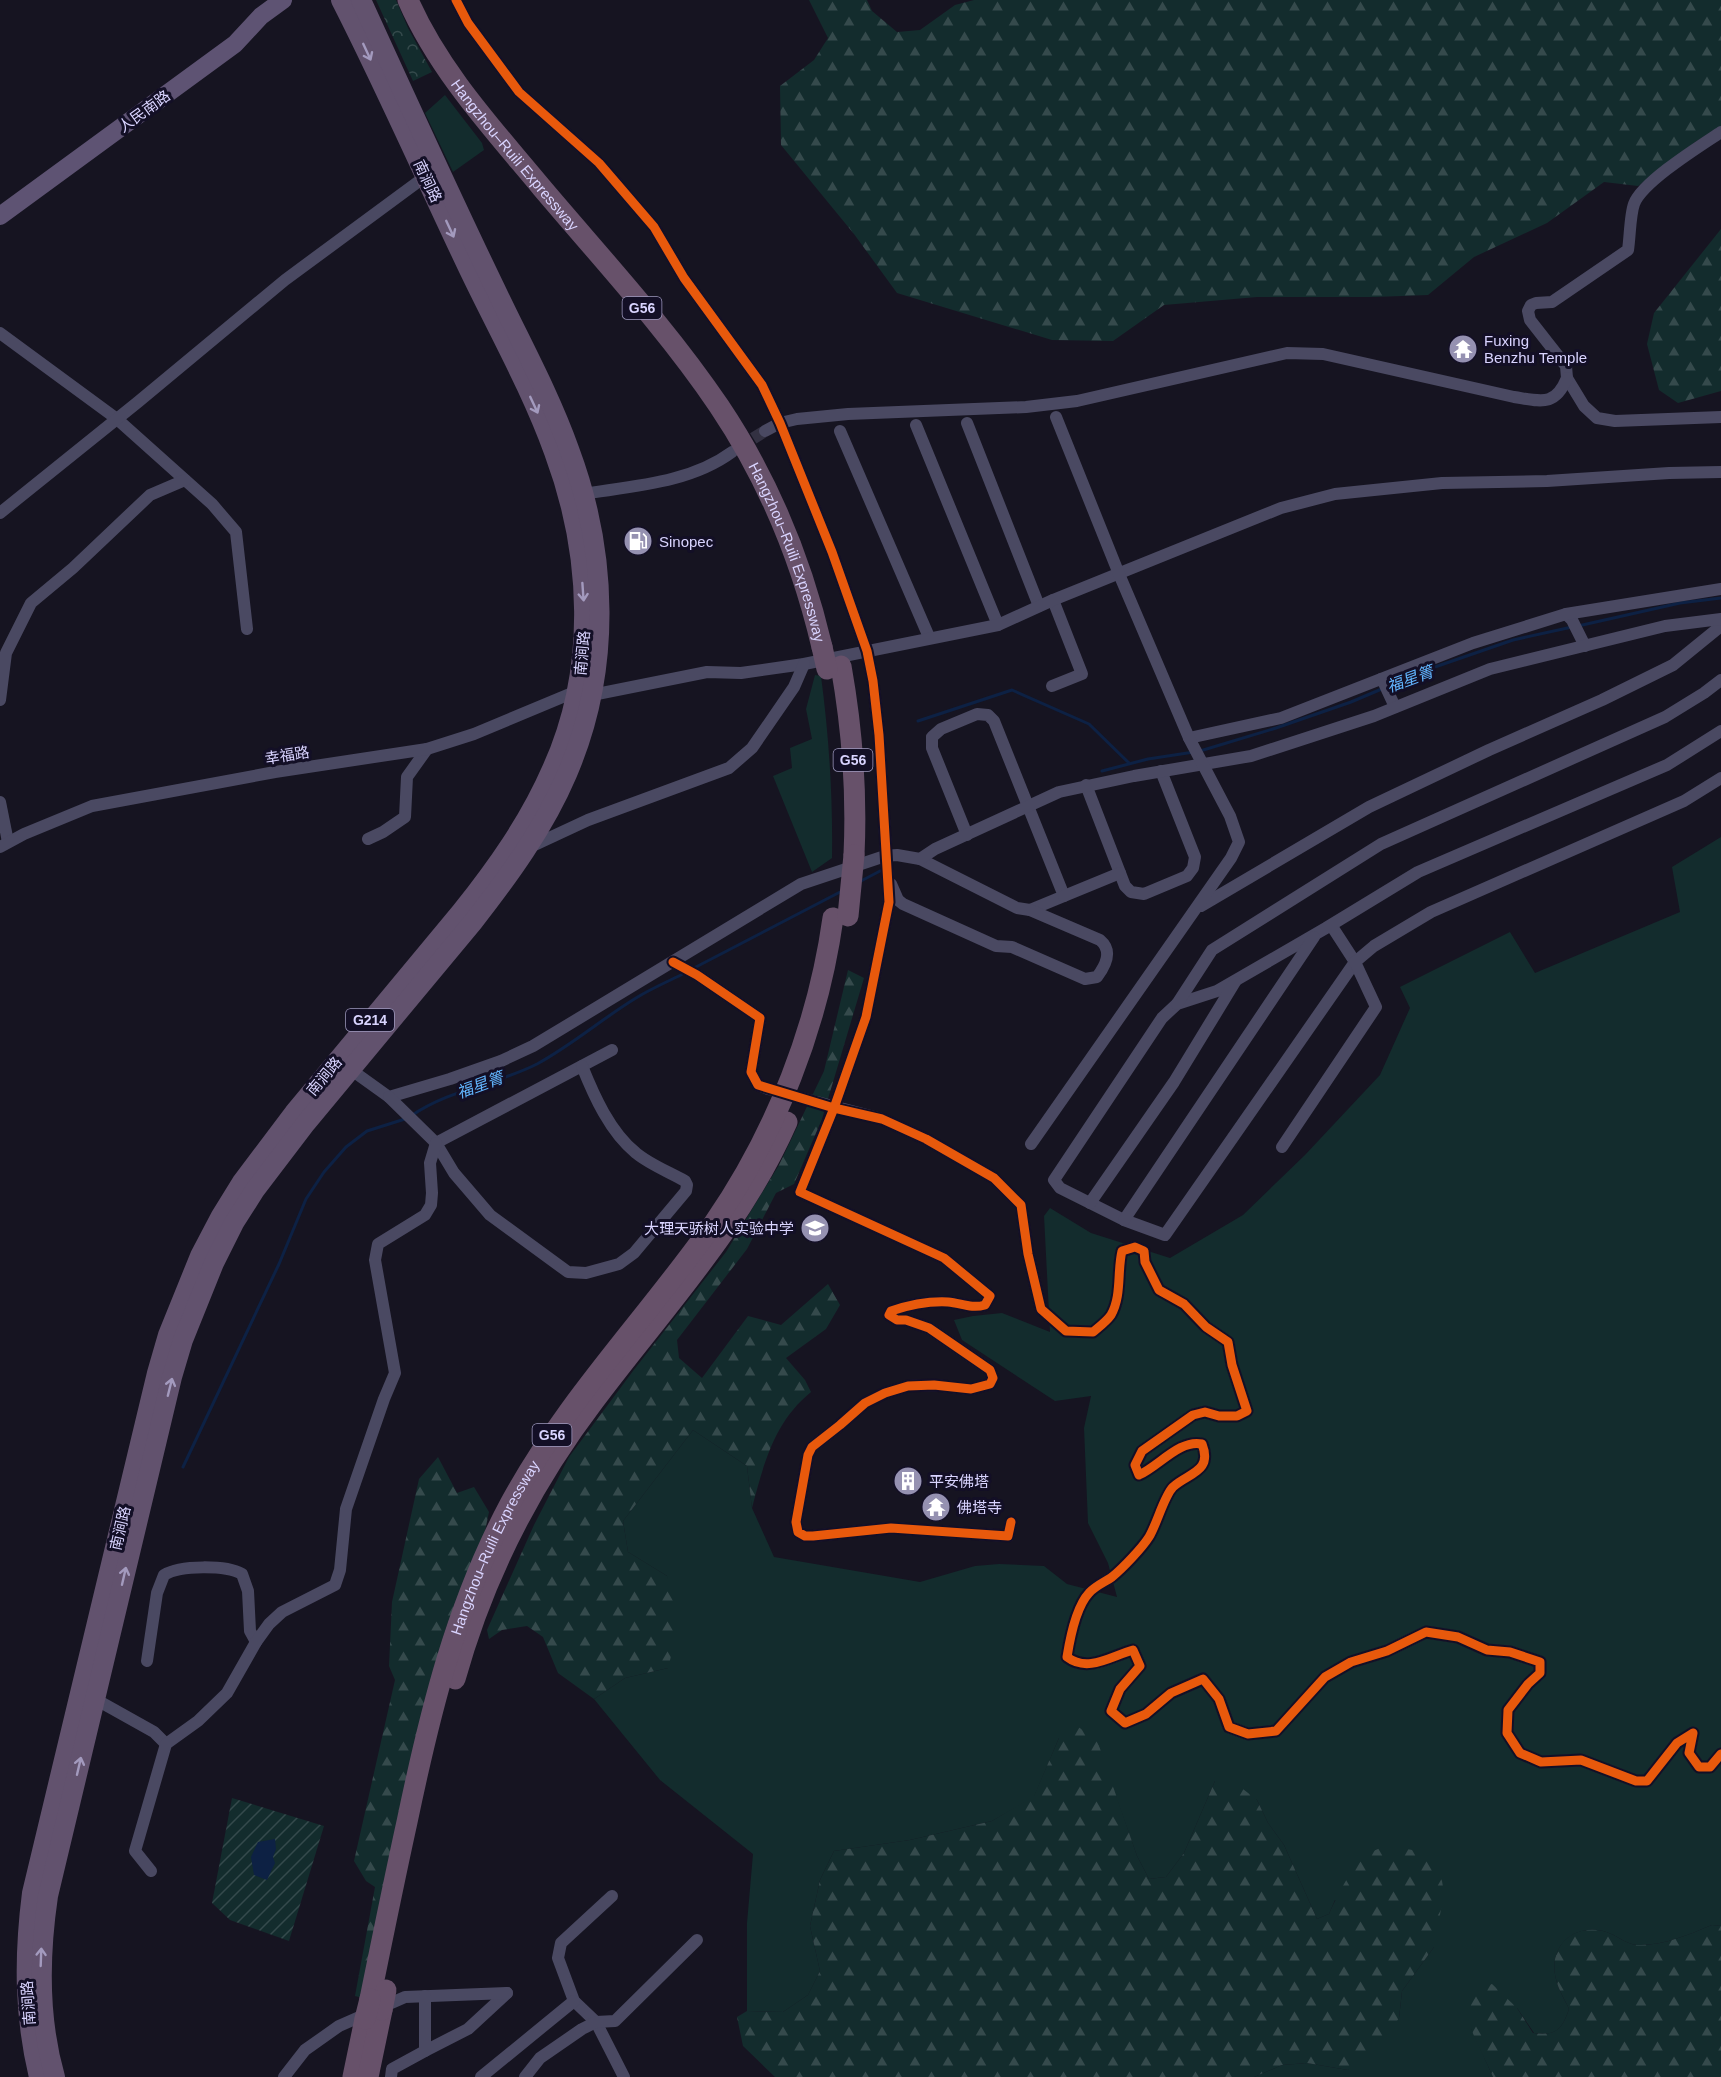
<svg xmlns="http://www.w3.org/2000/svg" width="1721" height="2077" font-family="Arial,'Noto Sans SC',sans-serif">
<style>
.grass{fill:#132c2d}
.forest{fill:url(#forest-firs)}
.park{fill:url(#park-crowns)}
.garden{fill:url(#garden-furrows)}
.water{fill:#0d2144}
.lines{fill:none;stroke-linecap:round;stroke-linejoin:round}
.stream{stroke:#0d2144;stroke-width:3}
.minor-tunnel{stroke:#333142;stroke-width:12;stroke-dasharray:12 6;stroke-linecap:butt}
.minor{stroke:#4a4962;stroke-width:12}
.primary{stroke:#5e5373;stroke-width:18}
.trunk{stroke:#62526e;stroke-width:20}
.motorway{stroke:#67516a;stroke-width:21}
.motorway-bridge{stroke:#67516a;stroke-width:21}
.cycleway-casing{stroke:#130f26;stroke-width:13}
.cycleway{stroke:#e8590c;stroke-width:9}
.oneway{stroke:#a39abe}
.labels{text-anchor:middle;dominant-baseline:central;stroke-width:6;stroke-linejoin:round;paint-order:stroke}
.shield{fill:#130f26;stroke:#9e99be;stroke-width:1.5}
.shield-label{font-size:14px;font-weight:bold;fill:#d9d4ff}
.street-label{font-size:15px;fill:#d9d4ff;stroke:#130f26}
.poi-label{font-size:15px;fill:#d9d4ff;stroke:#130f26;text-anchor:start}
.water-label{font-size:16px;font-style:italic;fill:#62b6ff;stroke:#130f26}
</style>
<defs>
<pattern id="forest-firs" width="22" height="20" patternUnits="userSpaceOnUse" patternTransform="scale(1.5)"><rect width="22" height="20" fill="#132c2d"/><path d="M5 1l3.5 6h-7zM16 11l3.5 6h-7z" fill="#354a4c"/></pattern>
<pattern id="park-crowns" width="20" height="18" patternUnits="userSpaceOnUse" patternTransform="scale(1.5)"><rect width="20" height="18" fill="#132c2d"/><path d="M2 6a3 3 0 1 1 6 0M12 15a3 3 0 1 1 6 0" fill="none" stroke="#354a4c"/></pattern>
<pattern id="garden-furrows" width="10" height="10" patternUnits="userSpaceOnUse" patternTransform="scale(1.5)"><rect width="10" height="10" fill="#132c2d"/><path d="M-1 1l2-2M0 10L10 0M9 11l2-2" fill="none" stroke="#354a4c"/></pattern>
</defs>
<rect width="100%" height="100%" fill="#161421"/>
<g class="grass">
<path d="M445 95 482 143 484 150 453 172 425 113Z"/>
<path d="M815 675 821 676C829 737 833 797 832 858L812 872 773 776 792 768 790 748 812 739 806 709Z"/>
<path d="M1721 837V1926L1712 1925C1688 1935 1663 1946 1637 1945 1625 1944 1614 1933 1603 1931 1572 1924 1548 1948 1556 1979 1558 1989 1565 2000 1569 2009 1562 2030 1556 2036 1534 2033L1517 2008 1471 2028 1493 2077H1254L1282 2065 1307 2063 1348 2070 1399 2018 1402 1991 1434 1947 1335 1900 1329 1914 1317 1919 1284 1845 1268 1823 1257 1800 1215 1781 1184 1853 1166 1877 1149 1879 1137 1856 1109 1777 1059 1738 1034 1797 992 1821 910 1840 834 1851 820 1880 810 1926 820 1971 808 1995 783 2012 747 2011V1923L753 1854 660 1780 594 1699 625 1678 668 1668 667 1576 628 1552 623 1521 693 1430 747 1466 752 1508 774 1557 920 1582 975 1566 999 1564 1044 1566 1067 1584 1117 1597 1108 1563 1088 1523 1084 1428 1091 1396 1055 1401 962 1340 954 1320 973 1316 1002 1313 1050 1332 1044 1216 1050 1208 1091 1233 1170 1258 1243 1215 1305 1155 1380 1075 1410 1008 1400 987 1510 932 1535 973 1680 912 1672 867Z"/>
</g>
<g class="forest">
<path d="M809 0H867L872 11 897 32 920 30 955 5 974 0H1721V126L1695 142 1638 186 1604 182 1547 223 1474 257 1428 295 1375 297H1257L1164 305 1113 341 1052 340 897 293 854 234 781 145 780 86 814 60 828 38Z"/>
<path d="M1721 229V391L1678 403 1659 390 1647 344 1654 313Z"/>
<path d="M848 970 864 978 822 1119 794 1184 776 1193 747 1249 677 1340 679 1358 702 1378 748 1316 781 1325 828 1284 840 1305 826 1329 786 1358 805 1380 811 1392C774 1422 764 1463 752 1508L747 1466 693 1430 623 1521 628 1552 667 1576 679 1625 668 1668 625 1678 594 1699 558 1673 543 1637 527 1626 502 1630 489 1639 487 1630 534 1525 569 1457 633 1371 726 1252 779 1165 824 1071Z"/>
<path d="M438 1457 457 1493 474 1487 489 1512 480 1555 363 1998 355 1996 375 1887 366 1881 354 1861 395 1680 389 1666 392 1602 419 1479Z"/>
<path d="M1074 1724 1097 1740 1137 1856 1149 1879 1166 1877 1184 1853 1215 1781 1234 1782 1257 1800 1268 1823 1284 1845 1317 1919 1329 1914C1338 1894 1356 1856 1378 1849 1393 1844 1413 1851 1428 1853L1442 1881 1444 1893 1434 1947 1402 1991 1399 2018 1377 2051 1348 2070 1307 2063 1282 2065 1254 2077H775L743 2046 737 2017 747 2011 783 2012 808 1995 820 1971 810 1926 820 1880 834 1851 910 1840 992 1821 1034 1796 1059 1738Z"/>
<path d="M1712 1925 1721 1926V2077H1493C1486 2059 1459 2015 1468 1998 1473 1988 1482 1987 1492 1984L1517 2008 1533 2033C1556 2036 1562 2030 1569 2009 1565 2000 1558 1989 1556 1979 1548 1948 1571 1924 1603 1931 1614 1933 1625 1944 1637 1945 1663 1946 1688 1935 1712 1925Z"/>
</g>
<path class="park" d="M376 0H396L408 28 432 72 413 81Z"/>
<path class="garden" d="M232 1798 324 1826 289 1941 230 1920 212 1903Z"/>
<path class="water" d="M275 1839 276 1849 273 1857 275 1863 267 1880 254 1875 251 1857 258 1842Z"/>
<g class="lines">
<g class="stream">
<path d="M1578 626 1680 603 1721 598"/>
<path d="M1390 685 1432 668 1513 640 1572 627"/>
<path d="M918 721 1012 690 1089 724 1129 763"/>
<path d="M1200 751 1276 728 1351 702 1384 688"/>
<path d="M1102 771 1148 759 1194 752"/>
<path d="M859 882 882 870"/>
<path d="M694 968 842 891"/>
<path d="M411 1116C450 1089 496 1085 537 1064 572 1045 603 1018 636 998 652 988 669 981 685 973"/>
<path d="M183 1467 279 1264 306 1199 324 1172 346 1147 367 1131 405 1119"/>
</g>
<g class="minor-tunnel">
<path d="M738 448 765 431"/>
<path d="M768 1089 817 1102"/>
</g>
<g class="minor">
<path d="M456 0 468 23 519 92 599 163 654 227 684 278 762 385 780 423 832 552 867 651 873 681 879 735 889 902 866 1017 834 1108 800 1192 944 1258 990 1296 985 1305C971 1309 961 1303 948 1302 929 1301 909 1305 891 1311L889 1315 897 1320H906L929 1328 990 1370 993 1378 990 1384 971 1389 934 1385 908 1386 885 1393 865 1403 840 1425 812 1447 808 1455 796 1522 798 1532 805 1536H813L891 1528 1008 1536 1011 1522"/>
<path d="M1721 132C1700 146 1642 182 1634 204 1630 215 1630 237 1628 250L1552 302 1536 303 1531 305 1528 311 1530 320 1566 366 1567 378 1584 406 1597 418 1615 421 1721 417"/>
<path d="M0 333 117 419 212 504 236 532 247 629"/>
<path d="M967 423 1039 606"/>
<path d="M916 425 998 625"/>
<path d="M765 431 780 423 797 419 848 414 1026 407 1077 401 1287 353 1323 354 1514 397C1541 401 1555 407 1567 378"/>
<path d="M840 431 929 637"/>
<path d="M583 494C633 486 690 483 732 452"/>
<path d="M0 513 138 402 285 280 426 176"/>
<path d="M1566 614 1572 620 1585 646"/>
<path d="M1381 679 1383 681 1395 707"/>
<path d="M1052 686 1082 674 1053 600"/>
<path d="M592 695 707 672 741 673 804 664 998 625 1053 600 1281 508 1335 494 1442 483 1547 481 1669 473 1721 472"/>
<path d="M0 700 6 653 31 603 73 568 150 495 185 480"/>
<path d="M1189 738 1281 718 1473 643 1566 614 1721 589"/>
<path d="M1086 785 1125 886 1131 892 1144 894 1187 876 1193 868 1195 857 1161 771"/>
<path d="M0 802 8 842"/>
<path d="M967 835 932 748V737L941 729 977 714 988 715 994 721 1064 896 1030 910"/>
<path d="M368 839 383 832 405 817 407 777 427 749"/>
<path d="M0 847 24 834 92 806 275 772 427 749 474 734 577 691"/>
<path d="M530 847 588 820 729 768 752 748 794 687 804 664"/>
<path d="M891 884 898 900 903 904 996 946 1012 947 1085 979 1097 977C1106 965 1113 951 1100 940L1030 910 1017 908 920 859"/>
<path d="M1064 896 1120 873"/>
<path d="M1201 906 1369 807 1489 750 1602 700 1673 665 1721 626"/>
<path d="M1331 925 1355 962 1165 1235 1124 1220 1060 1188 1054 1180 1162 1018 1177 1004 1217 991 1326 928 1418 872 1667 765 1721 731"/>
<path d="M673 962 697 975 760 1018 751 1072 758 1085 768 1089"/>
<path d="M1177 1004 1212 950 1381 844 1665 717 1704 693 1721 680"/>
<path d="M350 1069 389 1097 450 1079 501 1061 533 1046 801 884 885 856 897 855 920 859 935 849 1059 792 1134 776 1251 756 1374 716 1490 669 1665 626 1721 619"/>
<path d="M389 1097 436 1143 612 1050"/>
<path d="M817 1102 882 1119 926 1139 994 1178 1021 1205 1028 1254 1041 1309 1066 1331 1093 1332C1099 1327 1107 1321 1111 1315 1122 1296 1117 1271 1122 1251L1135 1247 1144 1251 1145 1262 1159 1290 1184 1304 1206 1327 1228 1342 1232 1365 1247 1411 1237 1416H1219L1205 1412 1193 1415 1142 1451 1135 1465 1139 1475C1159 1466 1180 1439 1202 1444 1213 1472 1188 1473 1173 1487 1164 1496 1157 1524 1149 1537 1142 1548 1123 1568 1112 1577 1105 1582 1095 1586 1089 1593 1076 1607 1070 1638 1067 1657 1088 1673 1111 1656 1133 1650L1140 1666 1120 1689 1111 1711 1125 1723 1146 1714 1171 1693 1203 1679 1219 1699 1229 1727 1248 1734 1276 1731 1325 1677 1351 1662 1387 1651 1426 1632 1458 1637 1487 1650 1510 1652 1540 1662V1673L1528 1684 1508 1710 1507 1733 1520 1753 1541 1762 1581 1760 1636 1781H1647L1677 1743 1693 1733 1689 1753 1699 1767H1710L1721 1754"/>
<path d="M436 1143 454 1173 490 1215 568 1272 586 1273 619 1264 634 1253 686 1191 687 1185 685 1181C669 1172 649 1164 636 1153 610 1132 594 1096 582 1066"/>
<path d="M1031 1144 1231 858 1239 842 1230 816 1189 738 1119 574 1056 417"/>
<path d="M1282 1147 1376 1007 1355 962 1374 946 1431 912 1684 801 1721 778"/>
<path d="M1090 1203 1174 1082 1235 982"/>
<path d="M1124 1220 1314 937"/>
<path d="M147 1661 157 1593 164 1575C180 1565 226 1565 242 1574L248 1591 250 1631 256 1642"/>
<path d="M95 1699 154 1732 166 1744"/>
<path d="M151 1871 135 1851 166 1744 198 1721 227 1693 256 1642 269 1624 282 1612 335 1585 340 1570 346 1509 384 1399 395 1373 375 1260 378 1244 425 1215 431 1205 432 1193 430 1163 436 1143"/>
<path d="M612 1896 561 1943 558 1958 574 2001 596 2022 624 2077"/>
<path d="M425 2051 468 2029 507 1993"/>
<path d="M284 2077 305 2050 339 2026 405 1997 507 1993"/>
<path d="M391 2077 392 2069 425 2051V1996"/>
<path d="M481 2077 574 2001"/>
<path d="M525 2077 540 2058 582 2029 596 2022 615 2021 697 1940"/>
</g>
<path class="primary" d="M0 216 235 44 261 16 283 0"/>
<g class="trunk">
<path d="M39 2077C24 2015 24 1956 32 1893L157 1373 168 1335 200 1256 221 1216 242 1182 294 1113 461 912C496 868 529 822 552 769 597 670 592 554 554 452 532 391 500 334 472 276 428 184 387 90 341 0"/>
<path d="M55 2077C38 2018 39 1957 48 1896L172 1377 183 1340 214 1263 234 1223 255 1190 306 1123 473 922C509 876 544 828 567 774 612 670 608 553 569 449 549 393 520 341 495 288 449 193 405 96 361 0"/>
</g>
<g class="motorway">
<path id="s1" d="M408 0C439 71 493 129 542 188 602 259 667 329 719 406 768 479 802 562 822 647"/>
<path d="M841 666C852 728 857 791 854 855"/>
<path d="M455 1679C483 1578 531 1484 594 1401 662 1310 741 1227 787 1122"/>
<path id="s2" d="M370 1999C382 1940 394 1881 407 1822 430 1712 456 1605 510 1504 566 1400 647 1318 714 1223 776 1133 818 1026 833 918"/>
<path d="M353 2077 365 2019"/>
<path d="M368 2077 382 2010"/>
</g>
<g class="motorway-bridge">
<path d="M822 647 827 669"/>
<path d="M848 916 854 855"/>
<path d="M382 2010 386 1990"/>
<path d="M365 2019 370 1999"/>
</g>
<g class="cycleway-casing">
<g id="cycleway">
<path d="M456 0 468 23 519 92 599 163 654 227 684 278 762 385 780 423 832 552 867 651 873 681 879 735 889 902 866 1017 834 1108 800 1192 944 1258 990 1296 985 1305C971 1309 961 1303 948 1302 929 1301 909 1305 891 1311L889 1315 897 1320H906L929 1328 990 1370 993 1378 990 1384 971 1389 934 1385 908 1386 885 1393 865 1403 840 1425 812 1447 808 1455 796 1522 798 1532 805 1536H813L891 1528 1008 1536 1011 1522"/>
<path d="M673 962 697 975 760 1018 751 1072 758 1085 834 1108 882 1119 926 1139 994 1178 1021 1205 1028 1254 1041 1309 1066 1331 1093 1332C1099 1327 1107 1321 1111 1315 1122 1296 1117 1271 1122 1251L1135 1247 1144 1251 1145 1262 1159 1290 1184 1304 1206 1327 1228 1342 1232 1365 1247 1411 1237 1416H1219L1205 1412 1193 1415 1142 1451 1135 1465 1139 1475C1159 1466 1180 1439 1202 1444 1213 1472 1188 1473 1173 1487 1164 1496 1157 1524 1149 1537 1142 1548 1123 1568 1112 1577 1105 1582 1095 1586 1089 1593 1076 1607 1070 1638 1067 1657 1088 1673 1111 1656 1133 1650L1140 1666 1120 1689 1111 1711 1125 1723 1146 1714 1171 1693 1203 1679 1219 1699 1229 1727 1248 1734 1276 1731 1325 1677 1351 1662 1387 1651 1426 1632 1458 1637 1487 1650 1510 1652 1540 1662V1673L1528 1684 1508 1710 1507 1733 1520 1753 1541 1762 1581 1760 1636 1781H1647L1677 1743 1693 1733 1689 1753 1699 1767H1710L1721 1754"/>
</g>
</g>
<use href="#cycleway" class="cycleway"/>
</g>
<defs><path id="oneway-shaft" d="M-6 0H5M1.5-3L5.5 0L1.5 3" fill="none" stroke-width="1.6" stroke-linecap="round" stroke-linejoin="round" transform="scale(1.5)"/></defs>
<g class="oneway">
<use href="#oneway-shaft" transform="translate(367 52) rotate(65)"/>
<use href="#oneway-shaft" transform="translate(450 229) rotate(65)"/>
<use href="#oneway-shaft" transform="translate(534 405) rotate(65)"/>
<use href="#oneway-shaft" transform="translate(583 592) rotate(86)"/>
<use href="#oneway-shaft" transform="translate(170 1387) rotate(-76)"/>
<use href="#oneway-shaft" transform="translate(124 1576) rotate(-77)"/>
<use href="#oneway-shaft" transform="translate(79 1766) rotate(-77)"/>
<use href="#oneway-shaft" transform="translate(41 1957) rotate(-88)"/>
</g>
<defs>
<g id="temple-disc" transform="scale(1.5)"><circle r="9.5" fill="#9591b1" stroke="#130f26"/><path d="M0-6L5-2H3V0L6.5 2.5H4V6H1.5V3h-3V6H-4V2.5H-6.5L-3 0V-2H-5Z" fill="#fff"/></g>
<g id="fuel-disc" transform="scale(1.5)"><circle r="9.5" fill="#9591b1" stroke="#130f26"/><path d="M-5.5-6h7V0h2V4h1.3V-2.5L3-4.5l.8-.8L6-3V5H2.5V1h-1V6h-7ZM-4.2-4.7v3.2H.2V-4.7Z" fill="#fff"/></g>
<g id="school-disc" transform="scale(1.5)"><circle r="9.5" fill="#9591b1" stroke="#130f26"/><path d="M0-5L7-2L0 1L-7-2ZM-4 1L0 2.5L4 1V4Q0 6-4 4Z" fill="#fff"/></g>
<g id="building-disc" transform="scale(1.5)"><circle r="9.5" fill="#9591b1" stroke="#130f26"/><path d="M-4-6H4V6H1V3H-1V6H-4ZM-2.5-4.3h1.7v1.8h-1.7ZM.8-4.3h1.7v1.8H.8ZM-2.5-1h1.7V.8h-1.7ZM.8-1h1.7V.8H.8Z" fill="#fff"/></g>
</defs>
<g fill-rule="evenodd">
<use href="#temple-disc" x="1463" y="349"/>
<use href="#fuel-disc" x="638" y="541"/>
<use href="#school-disc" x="815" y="1228"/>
<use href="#building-disc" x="908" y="1481"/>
<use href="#temple-disc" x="936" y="1507"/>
</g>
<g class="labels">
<g class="shield">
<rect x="622.5" y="297" width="39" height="22" rx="4.5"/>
<rect x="833.5" y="749" width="39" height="22" rx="4.5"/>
<rect x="346" y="1009" width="48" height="22" rx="4.5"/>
<rect x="532.5" y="1424" width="39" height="22" rx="4.5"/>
</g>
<g class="shield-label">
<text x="642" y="308">G56</text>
<text x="853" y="760">G56</text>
<text x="370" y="1020">G214</text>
<text x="552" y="1435">G56</text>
</g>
<g class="street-label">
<text transform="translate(144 111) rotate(-36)">人民南路</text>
<text stroke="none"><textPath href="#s1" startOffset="189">Hangzhou–Ruili Expressway</textPath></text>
<text transform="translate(428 181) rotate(65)">南涧路</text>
<text stroke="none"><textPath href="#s1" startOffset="675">Hangzhou–Ruili Expressway</textPath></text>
<text transform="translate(582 653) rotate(-85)">南涧路</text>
<text transform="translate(287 755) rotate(-9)">幸福路</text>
<text transform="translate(324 1076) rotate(-50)">南涧路</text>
<text transform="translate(120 1528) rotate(-77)">南涧路</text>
<text stroke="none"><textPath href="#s2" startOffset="470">Hangzhou–Ruili Expressway</textPath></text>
<text transform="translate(28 2003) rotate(-94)">南涧路</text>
</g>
<g class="poi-label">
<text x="1484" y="340">Fuxing<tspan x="1484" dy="17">Benzhu Temple</tspan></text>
<text x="659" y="541">Sinopec</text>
<text x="794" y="1228" text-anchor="end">大理天骄树人实验中学</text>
<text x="929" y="1481">平安佛塔</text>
<text x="957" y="1507">佛塔寺</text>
</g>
<g class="water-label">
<text transform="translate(1410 679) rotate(-20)">福星箐</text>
<text transform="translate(480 1085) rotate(-20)">福星箐</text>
</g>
</g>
</svg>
